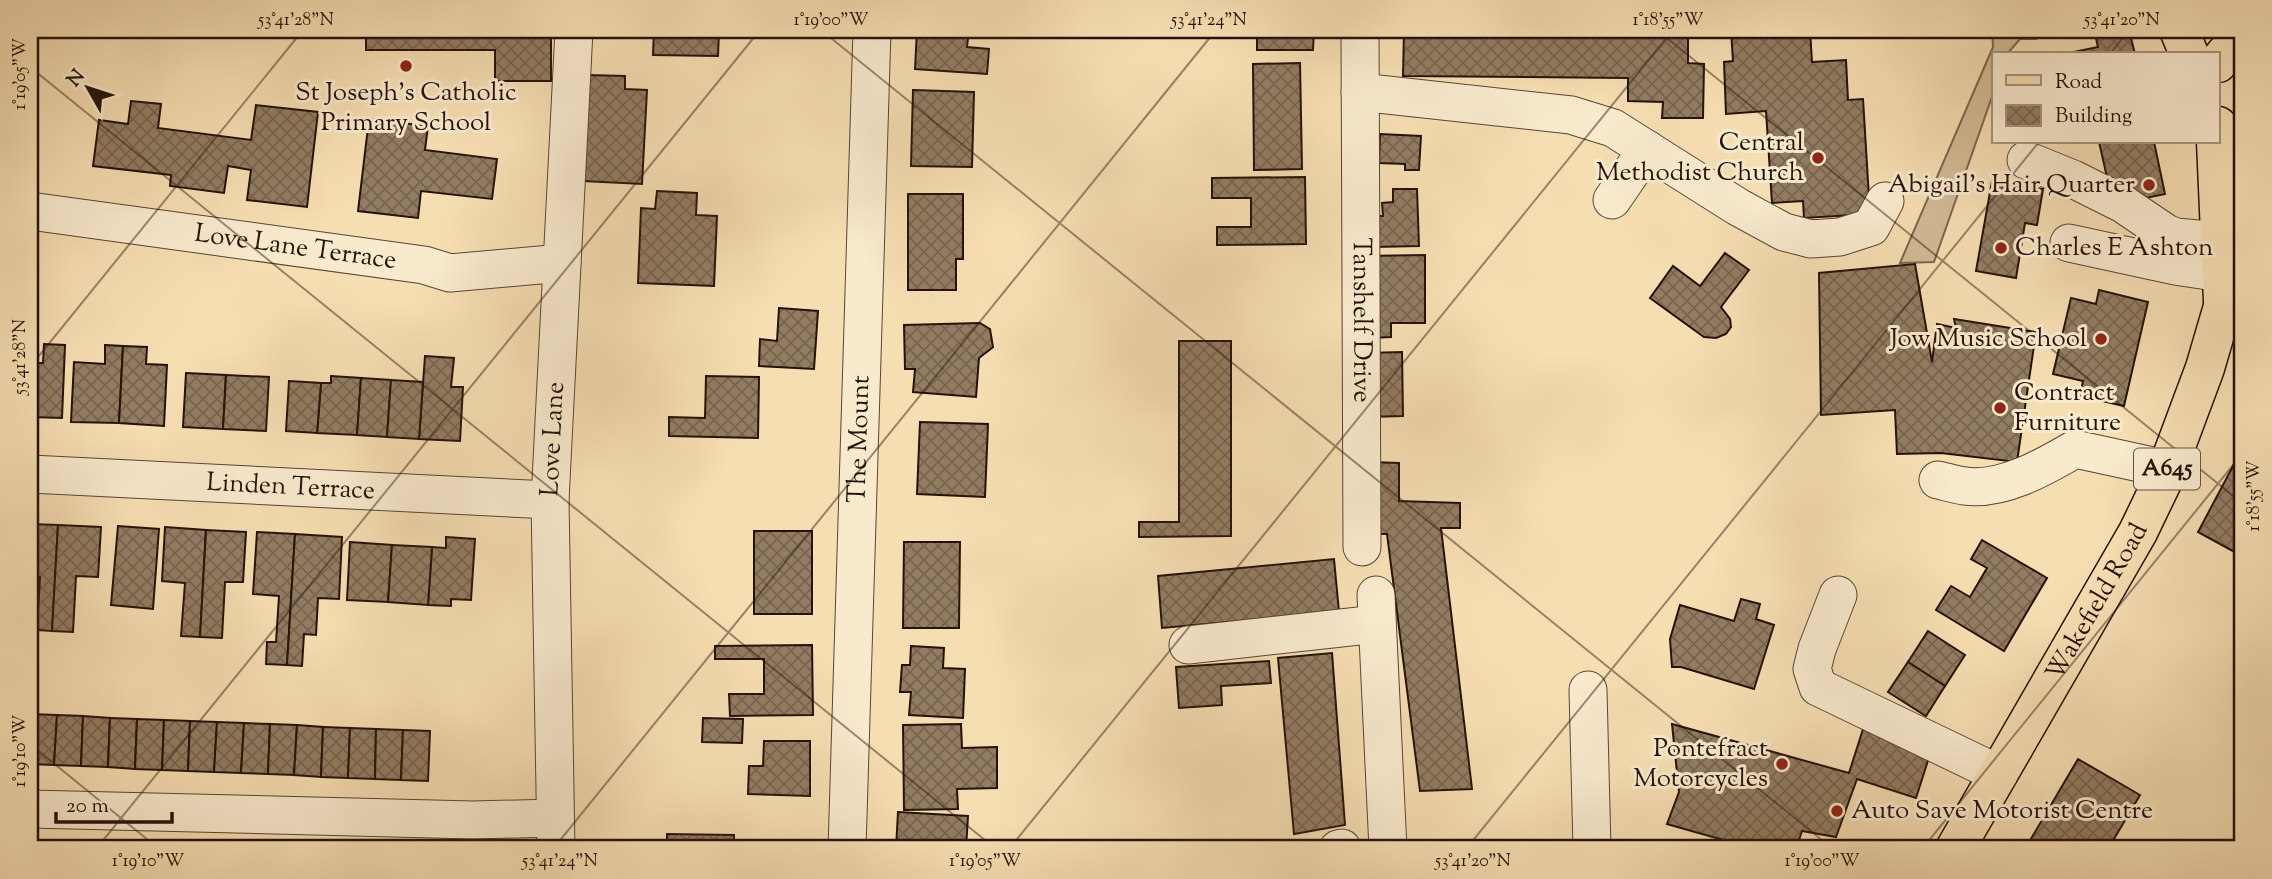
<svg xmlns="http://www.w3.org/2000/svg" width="2272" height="879" font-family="'Sorts Mill Goudy',serif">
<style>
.green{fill:#d2bb96;stroke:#7c6650;stroke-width:2}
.building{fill:url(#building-cross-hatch);stroke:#25120a;stroke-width:2}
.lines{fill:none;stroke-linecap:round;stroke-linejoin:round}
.minor-casing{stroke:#594534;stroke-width:39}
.major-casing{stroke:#25120a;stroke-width:41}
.highway-casing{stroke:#25120a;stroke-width:41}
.minor{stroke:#f9eace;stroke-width:37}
.major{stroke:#f6deb3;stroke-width:38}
.highway{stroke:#f6deb3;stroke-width:38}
.ticks{fill:none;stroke:#25120a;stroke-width:2;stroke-opacity:0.45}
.poi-dot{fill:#8f2418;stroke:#f9eace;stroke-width:2.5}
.labels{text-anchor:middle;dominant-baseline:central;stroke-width:6;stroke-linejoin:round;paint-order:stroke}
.shield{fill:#f9eace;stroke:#655345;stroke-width:2}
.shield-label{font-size:24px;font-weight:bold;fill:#25120a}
.poi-label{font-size:26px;fill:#25120a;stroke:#f9eace;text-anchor:end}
.street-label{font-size:26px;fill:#25120a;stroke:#f9eace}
.neatline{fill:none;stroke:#25120a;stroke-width:2.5}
.ticks-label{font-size:18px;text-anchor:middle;fill:#25120a}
</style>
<defs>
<pattern id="building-cross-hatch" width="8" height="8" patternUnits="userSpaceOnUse" patternTransform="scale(1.75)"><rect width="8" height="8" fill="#927c62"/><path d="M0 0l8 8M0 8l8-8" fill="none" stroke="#77644f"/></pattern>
</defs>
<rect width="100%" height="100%" fill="#f6deb3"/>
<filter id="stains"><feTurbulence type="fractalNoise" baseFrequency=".00286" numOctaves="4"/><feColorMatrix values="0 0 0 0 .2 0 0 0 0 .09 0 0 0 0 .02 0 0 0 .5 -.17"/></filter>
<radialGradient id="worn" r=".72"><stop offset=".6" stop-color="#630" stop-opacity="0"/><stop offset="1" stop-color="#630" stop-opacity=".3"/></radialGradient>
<path class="green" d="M1992 30H2034L2036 39H2020L2007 54H1994V91L1934 262 1900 263 1993 47Z"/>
<g class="building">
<path d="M366 30H551V81H495V50H366Z"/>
<path d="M654 30H719L718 56 653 55Z"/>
<path d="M917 30H986H969L967 47 989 49 987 74 915 69Z"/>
<path d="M1257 30H1314L1313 50H1257Z"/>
<path d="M1404 30H1688V63L1704 64 1703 118H1662L1663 102 1628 101V78L1403 76Z"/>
<path d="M1731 30H1810L1812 62 1846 60 1848 100 1863 99 1870 214 1804 218 1803 201 1772 203 1766 111 1726 114 1724 62 1733 61Z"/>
<path d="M2094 30H2129L2135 54H2064L2098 47Z"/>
<path d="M1300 63 1302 169 1254 170 1253 64Z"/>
<path d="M587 75 625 76V89L647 90 642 184 583 181Z"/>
<path d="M913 90 974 92 972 167 911 166Z"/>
<path d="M30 95H36L30 141Z"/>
<path d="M131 101 161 104 158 128 251 140 256 105 318 112 307 207 247 200 251 170 228 166 224 193 170 186 171 175 93 166 99 120 128 124Z"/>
<path d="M369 119 428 126 425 150 497 159 492 199 421 191 418 218 358 211Z"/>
<path d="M1380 134 1421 136 1419 170H1405V164L1379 163Z"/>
<path d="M2099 142H2154L2165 194 2127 202 2109 186Z"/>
<path d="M1305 177 1306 244 1217 245V227H1251V198H1212V178Z"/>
<path d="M1992 181 2043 189 2037 225 2025 223 2016 278 1976 271Z"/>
<path d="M1393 189H1417L1419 246 1373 247V216H1383L1382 203 1393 202Z"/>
<path d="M657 191 697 193 696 215 717 216 714 286 638 283 641 208 655 209Z"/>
<path d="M908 194H963V259H956V290H908Z"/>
<path d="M1725 253 1749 270 1721 307 1730 319 1731 327 1726 334 1716 338 1704 337 1650 298 1673 266 1700 286Z"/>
<path d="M1425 255V323H1391V337L1370 338 1364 256Z"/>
<path d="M1915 264 1932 362 1937 324 1956 328 1954 319 2036 332 2017 462 1941 453 1897 454 1895 410 1821 415 1819 273Z"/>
<path d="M2099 290 2148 302 2124 406 2080 396 2083 381 2053 374 2071 298 2096 304Z"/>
<path d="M779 308 818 311 814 369 759 366 760 339 777 341Z"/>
<path d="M980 323 990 329 993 347 979 358 976 397 913 392 915 369H905L904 325Z"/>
<path d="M1179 341H1231V536L1139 537V522H1179Z"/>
<path d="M44 344 65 345 62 418 30 417V363H43Z"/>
<path d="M105 345 123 346 119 423 71 422 74 362 105 364Z"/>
<path d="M123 346 147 347 146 364 167 365 164 426 119 423Z"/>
<path d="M1402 352 1403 416 1368 417 1366 353Z"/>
<path d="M425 356 454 358 451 387H463L460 441 419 439Z"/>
<path d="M186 373 226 375 223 429 183 427Z"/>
<path d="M226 375 269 377 266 431 223 429Z"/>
<path d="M331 376 361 378 357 435 317 433 321 383H331Z"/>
<path d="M706 376 759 377 758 438 669 436V417L705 418Z"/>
<path d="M361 378 391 380 387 437 357 435Z"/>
<path d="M391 380 423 382 419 439 387 437Z"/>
<path d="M289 381 321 383 317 433 286 431Z"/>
<path d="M920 422 988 424 985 497 917 494Z"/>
<path d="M2241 451H2242V556L2198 532Z"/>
<path d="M1370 462 1399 463V501L1460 503V528H1441L1472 789 1420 791 1387 534H1371Z"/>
<path d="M30 524 58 525 52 631 37 630 40 577 30 576Z"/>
<path d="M58 525 101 527 98 577 76 576 73 632 52 631Z"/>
<path d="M118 526 159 529 153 609 111 605Z"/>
<path d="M165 527 206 530 200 637 181 636 185 583 162 581Z"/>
<path d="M206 530 246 532 243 582H225L222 638 200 637Z"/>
<rect x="754" y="531" width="58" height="83"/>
<path d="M257 532 295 534 287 665 266 664 267 642H276L279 596 253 594Z"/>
<path d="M295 534 342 537 339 599 318 598 316 635 304 634 302 666 287 665Z"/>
<path d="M446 537 475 539 471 600 451 599V606L428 605 432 547 446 548Z"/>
<path d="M1982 540 2047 578 2004 651 1936 610 1951 586 1970 597 1987 568 1971 559Z"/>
<path d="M350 542 392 545 388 602 347 600Z"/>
<path d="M904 542H960L959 628H903Z"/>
<path d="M392 545 432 547 428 605 388 602Z"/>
<path d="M1334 559 1339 612 1162 628 1158 576Z"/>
<path d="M1741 599 1760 604 1756 619 1774 625 1754 689 1681 667H1672L1670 639 1680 605 1734 621Z"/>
<path d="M1928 631 1965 655 1945 686 1908 662Z"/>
<path d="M812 645 813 715 730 716 729 694H764V659H715V646Z"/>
<path d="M911 646 944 648 943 668 965 669 963 718 909 715 911 692H900L902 665H910Z"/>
<path d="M1332 653 1345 825 1294 834 1278 658Z"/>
<path d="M1269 661 1271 683 1221 686 1222 705 1179 708 1176 667Z"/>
<path d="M1908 662 1945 686 1926 716 1888 692Z"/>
<path d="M30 714 57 715 54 765 30 764Z"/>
<path d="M57 715 83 716 81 766 54 765Z"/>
<path d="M83 716 110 718 108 767 81 766Z"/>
<path d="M110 718 137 719 135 769 108 767Z"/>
<path d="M703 718 743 719 742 743 702 742Z"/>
<path d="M137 719 164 720 162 770 135 769Z"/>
<path d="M164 720 190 721 188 771 162 770Z"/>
<path d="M190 721 217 722 214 772 188 771Z"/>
<path d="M217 722 244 723 241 773 214 772Z"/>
<path d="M244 723 270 724 268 774 241 773Z"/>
<path d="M270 724 297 725 294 775 268 774Z"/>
<path d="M961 724 962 748 997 747V788L957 789 958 809 904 810 903 725Z"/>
<path d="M1672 724 1849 773 1864 726 1932 748 1916 798 1857 779 1836 837 1802 831 1796 849H1755L1667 824 1679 792Z"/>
<path d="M297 725 323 727 321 777 294 775Z"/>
<path d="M323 727 350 728 348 778 321 777Z"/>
<path d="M350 728 376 729 375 779 348 778Z"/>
<path d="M376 729 403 730 401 780 375 779Z"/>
<path d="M403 730 430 731 428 781 401 780Z"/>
<path d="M764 741H810V796L748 794 749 766H763Z"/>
<path d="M2078 759 2140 795 2108 849H2025Z"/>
<path d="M898 812 968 816 966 849H896Z"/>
<path d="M667 834 734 835V849H667Z"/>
<rect x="30" y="845" width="19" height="4"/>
<path d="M49 845 74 846V849H49Z"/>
</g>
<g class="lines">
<g class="minor-casing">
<g id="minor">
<path id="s1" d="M1360 30 1362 547"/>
<path d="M1360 92 1571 115 1613 128 1738 207 1784 232 1811 239 1840 237 1871 227 1885 201"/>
<path d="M2026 160 2073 179 2123 204 2166 233 2176 237 2220 241"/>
<path d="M1612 200 1647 149"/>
<path id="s2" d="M30 211 424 265 450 273 562 263"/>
<path d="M2069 243 2175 266 2221 273"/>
<path id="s3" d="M30 474 550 500"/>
<path d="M1938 480C1947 482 1956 485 1965 486 2003 491 2044 467 2075 449L2167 469"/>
<path d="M1376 595 1388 849"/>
<path d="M1838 595 1817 649 1812 669 1818 687 1999 774"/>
<path d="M1188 645 1377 624"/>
<path d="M1588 690 1592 849"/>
<path d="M30 809 473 820 555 818"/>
<path id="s4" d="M556 849 550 500 574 30"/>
<path id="s5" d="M847 849 872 30"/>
<path d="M1338 849 1342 848"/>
</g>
</g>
<g class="major-casing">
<g id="major">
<path d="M2216 142 2223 301"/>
<path id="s6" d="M1955 849 2138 532 2164 478 2205 368 2224 303 2242 263"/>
</g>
</g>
<g class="highway-casing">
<g id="highway">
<path d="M2179 30 2189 54"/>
<path d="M2218 63 2226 53 2242 45"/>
<path d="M2218 126 2226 135 2242 144"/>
</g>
</g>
<use href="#minor" class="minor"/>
<use href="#major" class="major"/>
<use href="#highway" class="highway"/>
</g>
<path class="ticks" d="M821 30 1833 849M1657 30 2242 503M2110 54 2129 30M30 67 996 849M30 367 303 30M30 744 159 849M96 849 760 30M553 849 1216 30M1009 849 1673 30M1466 849 2039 142M1922 849 2242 454"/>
<g class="poi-dot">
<circle cx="406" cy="66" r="7"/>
<circle cx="1818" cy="158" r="7"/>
<circle cx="2149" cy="185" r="7"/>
<circle cx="2001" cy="248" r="7"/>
<circle cx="2101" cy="339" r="7"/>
<circle cx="2000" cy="408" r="7"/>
<circle cx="1782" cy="764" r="7"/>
<circle cx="1837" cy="811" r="7"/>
</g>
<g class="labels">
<rect class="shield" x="2134" y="448.5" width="66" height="41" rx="5"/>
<g class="shield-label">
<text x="2167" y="469">A645</text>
</g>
<g class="poi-label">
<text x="406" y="93" text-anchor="middle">St Joseph's Catholic<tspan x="406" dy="30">Primary School</tspan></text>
<text x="1804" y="143">Central<tspan x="1804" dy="30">Methodist Church</tspan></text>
<text x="2135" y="185">Abigail’s Hair Quarter</text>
<text x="2015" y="248" text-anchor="start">Charles E Ashton</text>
<text x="2087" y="339">Jow Music School</text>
<text x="2014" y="393" text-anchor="start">Contract<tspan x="2014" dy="30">Furniture</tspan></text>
<text x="1768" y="749">Pontefract<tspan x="1768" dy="30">Motorcycles</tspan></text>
<text x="1851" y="811" text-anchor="start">Auto Save Motorist Centre</text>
</g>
<g class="street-label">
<text stroke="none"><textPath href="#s2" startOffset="268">Love Lane Terrace</textPath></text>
<text stroke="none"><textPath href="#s1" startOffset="290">Tanshelf Drive</textPath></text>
<text stroke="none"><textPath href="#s4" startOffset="410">Love Lane</textPath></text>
<text stroke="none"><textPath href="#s5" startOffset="410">The Mount</textPath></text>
<text stroke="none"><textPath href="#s3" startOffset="261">Linden Terrace</textPath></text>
<text stroke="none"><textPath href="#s6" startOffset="285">Wakefield Road</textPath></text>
</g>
</g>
<rect width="2272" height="879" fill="none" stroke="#f6deb3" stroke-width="77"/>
<rect x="1992" y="52" width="228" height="91" fill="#f9eace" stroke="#a49480" stroke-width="2"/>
<rect x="2006" y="75" width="35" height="10" fill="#f6deb3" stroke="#a49480" stroke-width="2"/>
<text x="2055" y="88" font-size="21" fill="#25120a">Road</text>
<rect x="2006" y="105" width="35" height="21" fill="url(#building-cross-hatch)" stroke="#a49480" stroke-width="2"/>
<text x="2055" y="122" font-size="21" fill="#25120a">Building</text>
<g transform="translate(88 88) rotate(309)" stroke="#f9eace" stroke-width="5" paint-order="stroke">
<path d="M0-5L12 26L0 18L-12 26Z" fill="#25120a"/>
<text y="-10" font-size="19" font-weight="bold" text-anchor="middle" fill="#25120a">N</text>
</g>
<path d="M56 812v10h116v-10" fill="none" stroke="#25120a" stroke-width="3.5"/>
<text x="66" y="812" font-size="21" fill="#25120a" stroke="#f9eace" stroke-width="5" paint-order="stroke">20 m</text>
<rect x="38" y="38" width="2196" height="802" class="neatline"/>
<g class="ticks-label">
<text x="296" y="25">53°41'28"N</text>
<text x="831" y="25">1°19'00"W</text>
<text x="1209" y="25">53°41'24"N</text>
<text x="1668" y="25">1°18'55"W</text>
<text x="2122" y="25">53°41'20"N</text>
<text transform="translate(19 74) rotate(-90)" y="6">1°19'05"W</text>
<text transform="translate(19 357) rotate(-90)" y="6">53°41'28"N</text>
<text transform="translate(2253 496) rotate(-90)" y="6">1°18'55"W</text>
<text transform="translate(19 751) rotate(-90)" y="6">1°19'10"W</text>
<text x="148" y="866">1°19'10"W</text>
<text x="560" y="866">53°41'24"N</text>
<text x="985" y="866">1°19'05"W</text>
<text x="1473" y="866">53°41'20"N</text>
<text x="1822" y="866">1°19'00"W</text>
</g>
<rect width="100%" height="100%" filter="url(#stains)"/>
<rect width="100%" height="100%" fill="url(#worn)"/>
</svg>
